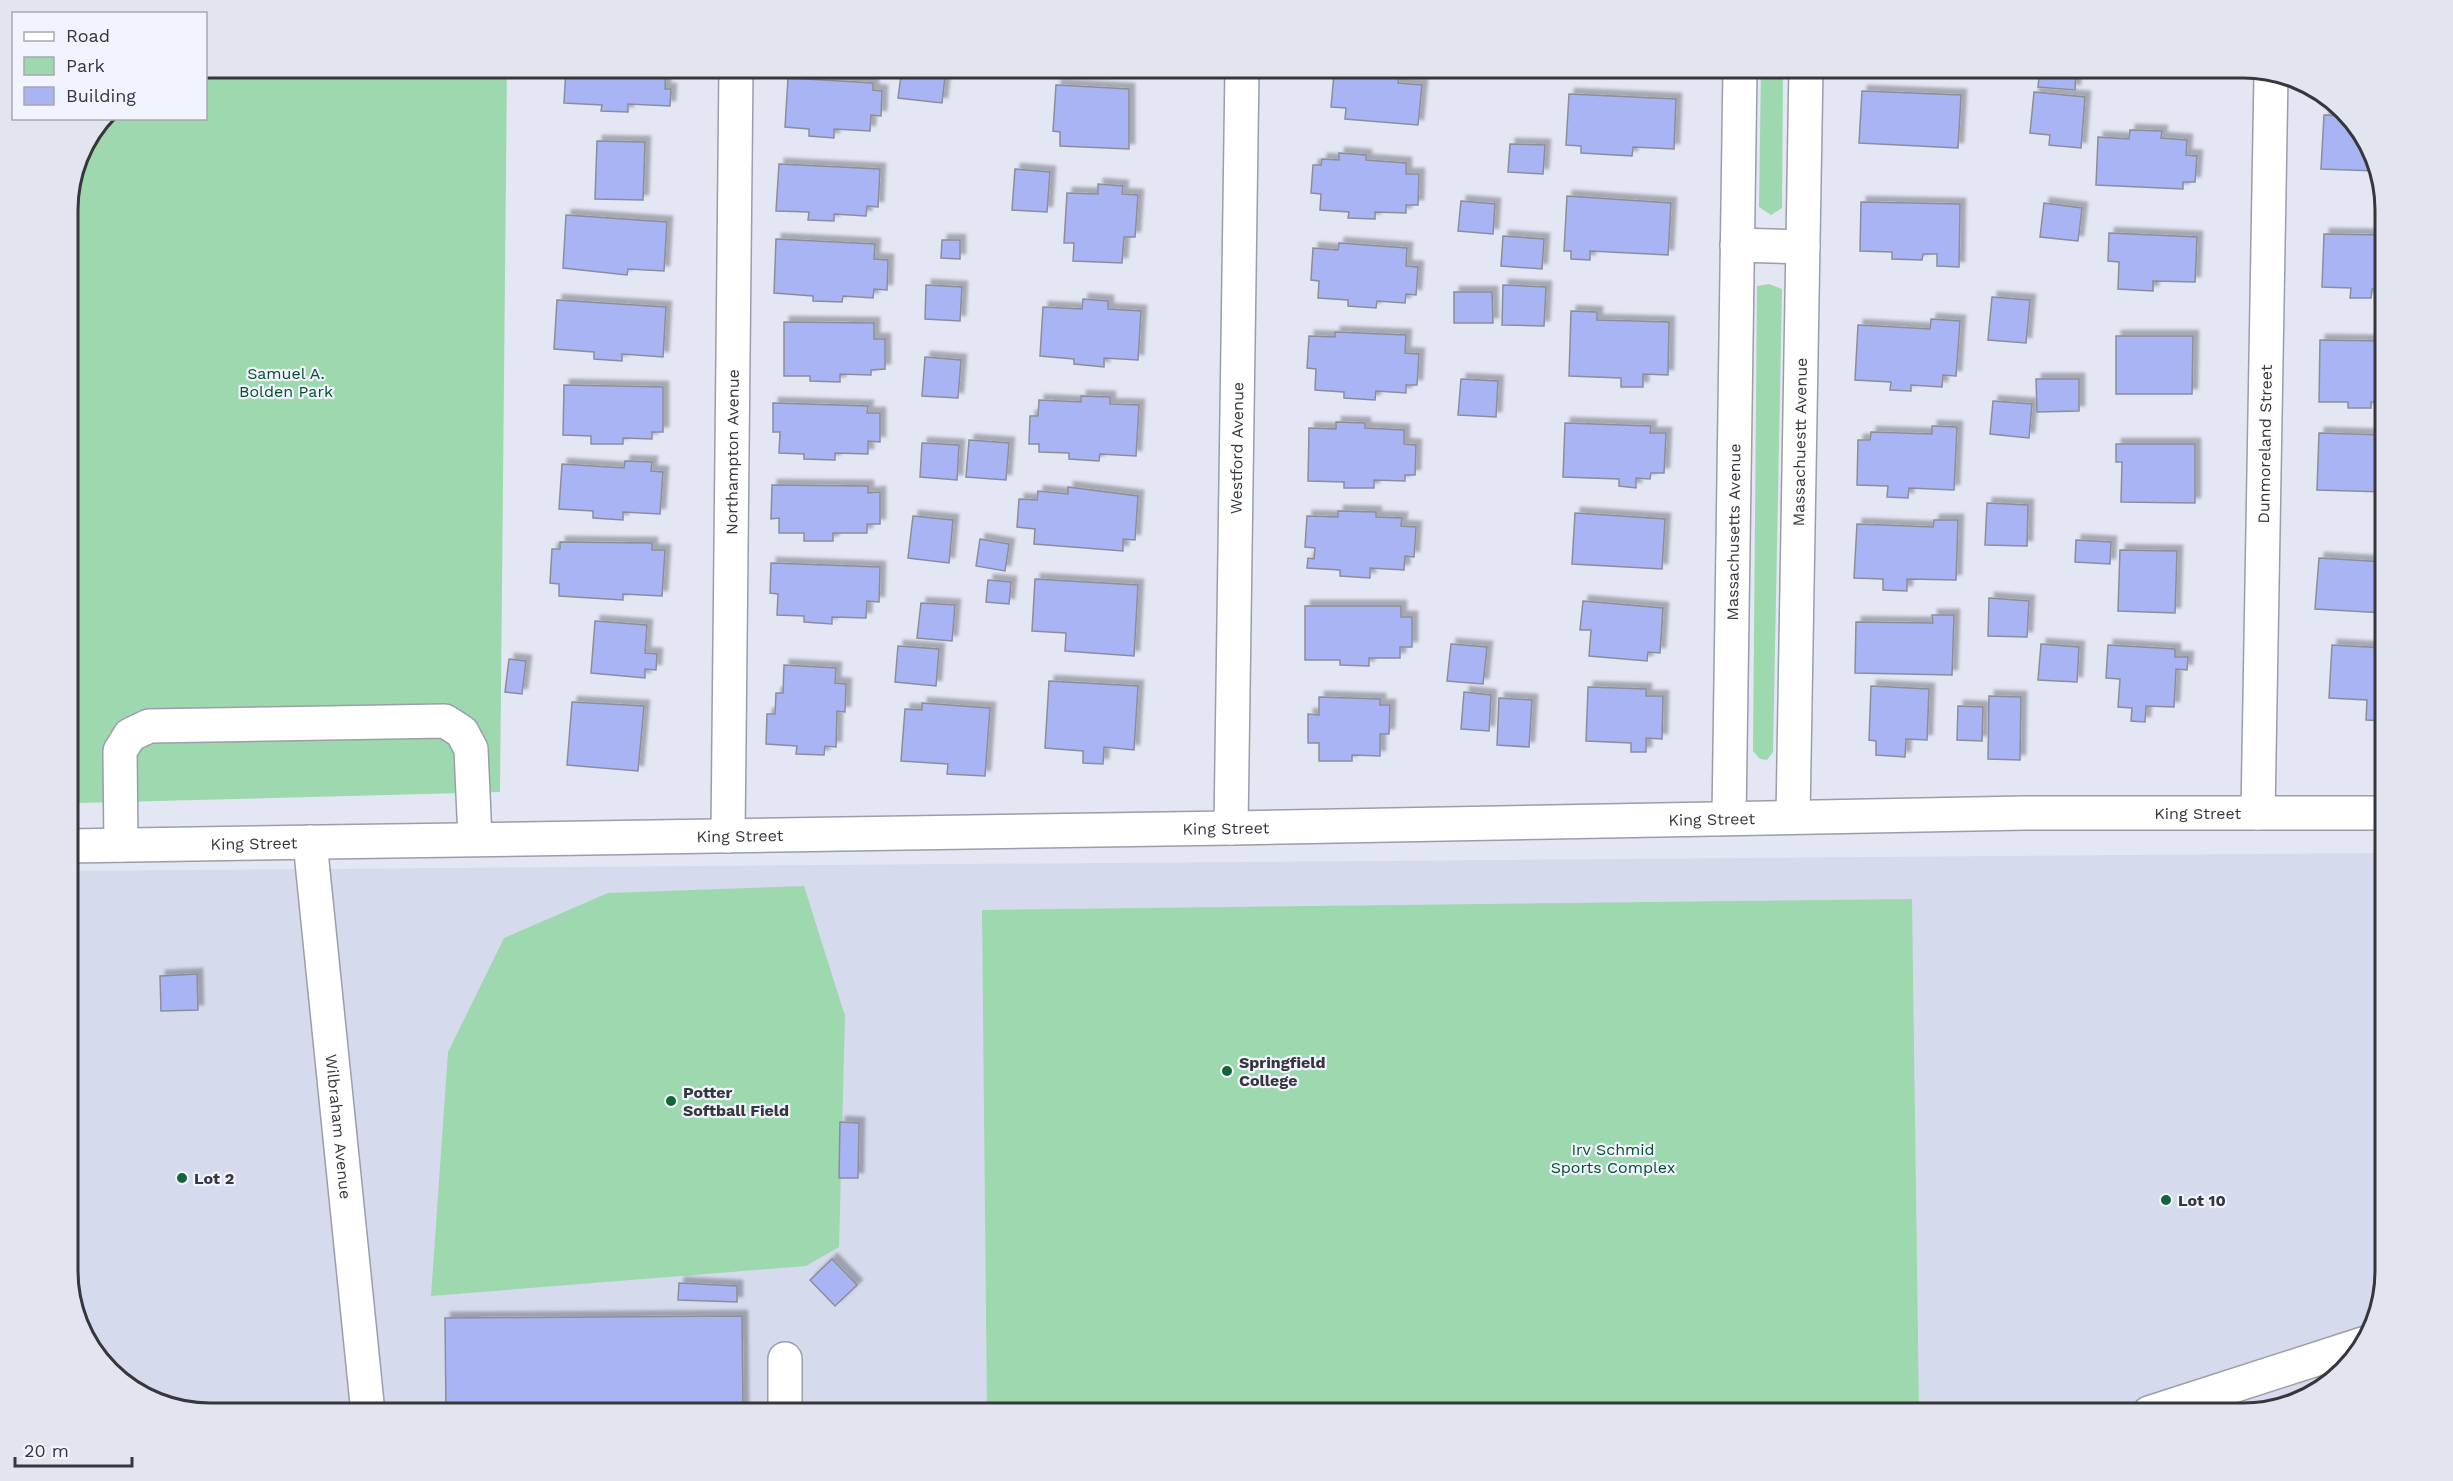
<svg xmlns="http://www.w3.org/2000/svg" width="2453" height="1481" font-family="'Work Sans',sans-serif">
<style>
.built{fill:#d6daed}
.green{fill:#9ed8ae}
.building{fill:#a9b4f4;stroke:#8b8e9a;stroke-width:1.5;filter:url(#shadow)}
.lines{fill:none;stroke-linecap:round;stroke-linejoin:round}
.minor-casing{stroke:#9b9da9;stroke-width:36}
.minor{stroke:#fff;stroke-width:33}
.poi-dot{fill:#136637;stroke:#f1f3fe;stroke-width:2}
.labels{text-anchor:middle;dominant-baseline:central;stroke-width:4.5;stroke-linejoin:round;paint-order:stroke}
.park-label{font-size:16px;fill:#025128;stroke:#f1f3fe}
.street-label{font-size:16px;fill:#36373d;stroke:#f1f3fe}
.poi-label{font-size:16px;font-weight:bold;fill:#36373d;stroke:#f1f3fe;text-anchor:start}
.rim{fill:none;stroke:#36373d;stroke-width:3}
</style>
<defs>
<filter id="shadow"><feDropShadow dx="5.5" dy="-5.5" stdDeviation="1.5" flood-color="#0004"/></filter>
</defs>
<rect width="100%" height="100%" fill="#e3e6f3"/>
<path class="built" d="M2385 853V1271L2366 1342 2314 1394 2243 1413H211L139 1394 87 1342 68 1280V871Z"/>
<g class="green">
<path d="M206 68H507L500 792 79 803 68 701V202L79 155 103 119 206 118Z"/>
<path d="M1761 68H1783L1782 208 1771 215 1759 207Z"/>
<path d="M1769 284 1782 289 1773 752 1767 760 1760 759 1753 751 1757 286Z"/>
<path d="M804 886 845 1016 839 1247 806 1266 431 1296 448 1052 504 938 608 893Z"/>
<path d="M1912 899 1919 1413H987L982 910Z"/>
</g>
<g class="building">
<path d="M515 68H547V76L514 75Z"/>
<path d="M566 68H666L665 89H671L670 106 628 104V112L601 111 602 105 564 103Z"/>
<path d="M902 68H946L942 103 898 98Z"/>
<path d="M1367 68 1400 71 1398 83 1422 85 1418 125 1345 119 1346 108 1331 107 1334 74 1366 77Z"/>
<path d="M2040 68H2076L2075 90 2038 87Z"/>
<path d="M2097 68H2196V78L2097 76Z"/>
<path d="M788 78 873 83V90L882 91 881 116 871 115 870 131 834 129V138L809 136V129L785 127Z"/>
<path d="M1056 85 1129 89V149L1060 146V132L1053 131Z"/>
<path d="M1862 91 1961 95 1958 148 1859 143Z"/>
<path d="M2034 92 2085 97 2081 148 2049 145 2050 135 2030 133Z"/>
<path d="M1569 94 1676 99 1674 149 1633 147 1632 156 1581 153V146L1566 145Z"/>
<path d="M2324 115 2344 116 2366 139 2376 171 2321 169Z"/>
<path d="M2130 130 2162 131 2161 138 2187 140 2186 155 2197 156 2195 182H2183V189L2096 185 2098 137 2129 139Z"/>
<path d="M597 141 645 142 643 200 595 199Z"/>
<path d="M1510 144 1545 145 1543 174 1508 172Z"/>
<path d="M1339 153 1366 155V160L1406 163V174H1419L1418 205H1406V213L1375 212V219L1348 218 1349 212 1320 210 1321 194 1311 193 1313 165H1321L1322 159 1339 160Z"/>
<path d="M779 164 880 169 878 207 867 206 866 216 834 214V221L808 220 809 212 776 211Z"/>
<path d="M1015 169 1050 172 1047 212 1012 210Z"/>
<path d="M1098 184 1123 186 1122 194 1138 195 1135 237H1124L1122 263 1073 261 1074 243H1064L1067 193 1098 194Z"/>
<path d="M1567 196 1671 203 1668 255 1590 251V260L1571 259V251H1564Z"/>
<path d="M1461 201 1495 204 1493 234 1458 231Z"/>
<path d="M1861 202 1960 204 1959 267 1937 266V254H1923L1922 260 1892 259V252L1860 251Z"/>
<path d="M2044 203 2082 208 2078 241 2040 237Z"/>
<path d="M566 215 667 222 664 271 628 269 627 275 563 268Z"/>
<path d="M2109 233 2197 237 2195 282 2153 281V291L2118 289 2119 262 2108 261Z"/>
<path d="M2324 234 2385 235V290L2372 289 2371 298H2350L2351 288 2322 287Z"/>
<path d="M1503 236 1544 239 1542 269 1501 266Z"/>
<path d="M776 239 875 244 874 259 888 260 887 290 874 289 873 298 843 296 842 302 813 301V296L774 293Z"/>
<path d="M942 240H960V259L941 258Z"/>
<path d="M1339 243 1407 248 1406 266 1418 267 1416 295 1406 294 1405 303 1377 301 1376 308 1348 306V300L1318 298 1319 281 1311 280 1313 248 1338 250Z"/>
<path d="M926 285 962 287 960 321 925 319Z"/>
<path d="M1503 285 1546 287 1544 326 1502 325Z"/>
<path d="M1454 292H1492L1493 323H1454Z"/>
<path d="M1992 297 2030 300 2026 343 1988 340Z"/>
<path d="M1083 299 1108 301V309L1141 311 1138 360 1104 358V367L1074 364V359L1040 356 1043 307 1082 309Z"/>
<path d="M557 300 666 307 663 357 622 354V361L594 359V352L554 349Z"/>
<path d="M1571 311 1597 312V320L1669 322 1668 375 1643 374V387H1621V378L1569 376Z"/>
<path d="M1931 319 1960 321 1956 376 1943 375 1942 387 1911 385V391L1890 390 1891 382 1855 380 1858 325 1930 329Z"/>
<path d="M784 322 874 323V339H885V369L871 370V375L840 374V382L810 381V376H784Z"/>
<path d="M1335 332 1406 335 1405 353 1419 354 1417 385H1406V393L1376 391 1375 400 1344 398V392L1315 390 1316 369 1307 368 1309 336 1335 337Z"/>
<path d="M2116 336H2193L2192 394H2116Z"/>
<path d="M2320 340 2385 341V402H2371V408H2348V402H2319Z"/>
<path d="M925 357 961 360 958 398 922 396Z"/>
<path d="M1461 379 1498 381 1496 417 1458 415Z"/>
<path d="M2036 379H2079V411L2037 412Z"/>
<path d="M564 385 663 387V432H652V439L623 438V444H591V436L563 435Z"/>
<path d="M1081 396 1110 397V404L1139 405 1136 456 1100 454 1099 461 1069 459V453L1039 452V444H1029L1030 416H1038L1039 400 1081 402Z"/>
<path d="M1993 401 2032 404 2029 438 1990 434Z"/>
<path d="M773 403 868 406 867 413H880V442L868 441V454L835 453V460L804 459V454L779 453 780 432H773Z"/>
<path d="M1336 422 1365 423V428L1404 430V444L1416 445 1415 475H1405V481L1374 480V488H1344V482L1308 481 1309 428 1336 429Z"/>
<path d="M1565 423 1651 426 1650 433H1666L1664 473H1651L1650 479 1636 478V488L1619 486V479L1563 477Z"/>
<path d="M1932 426 1957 427 1954 490 1909 488 1908 498 1887 497 1888 486 1857 485 1858 440H1870L1871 432 1932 434Z"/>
<path d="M2319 433 2385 435V492L2317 490Z"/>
<path d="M969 440 1009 443 1006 480 966 477Z"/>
<path d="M922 443 959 445 957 480 920 477Z"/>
<path d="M2116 444H2195V503L2121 502 2122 462H2116Z"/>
<path d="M625 461 652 462 651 471 663 472 660 514 623 512V520L593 518V511L559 509 562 464 624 468Z"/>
<path d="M772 485 868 486V493L880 492V524H867V533H833V541H804V533H779V518L771 519Z"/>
<path d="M1068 487 1138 496 1135 540 1123 539V551L1034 544 1035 529 1017 527 1019 499 1037 500 1038 491 1068 494Z"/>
<path d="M1987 503 2028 505 2027 546 1985 545Z"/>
<path d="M1338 511 1376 512V517L1402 518 1401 526 1416 527 1414 557 1405 556 1404 570 1370 568V578L1340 576V570L1307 568 1308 558 1314 559 1315 548 1305 547 1307 516 1338 517Z"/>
<path d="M1575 513 1665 519 1662 569 1572 564Z"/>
<path d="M913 516 953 520 949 563 908 558Z"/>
<path d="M1934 520H1958L1956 580 1907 579V591L1883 590V579L1854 578 1857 524 1933 527Z"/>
<path d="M980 539 1009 544 1005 571 976 566Z"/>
<path d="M2076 540 2111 542 2110 564 2075 562Z"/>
<path d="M560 542 652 543V550H665L662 596 623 594V600L559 596V584L550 583 552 549H560Z"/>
<path d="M2120 550 2177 551 2175 613 2118 611Z"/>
<path d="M2319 558 2385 562V613L2315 609Z"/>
<path d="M771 563 880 567 879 602 867 601 866 618 832 617V624L804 622V616L777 615 778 594 770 593Z"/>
<path d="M1035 579 1138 585 1134 656 1065 651 1066 633 1032 631Z"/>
<path d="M988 580 1011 582 1009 604 986 602Z"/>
<path d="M1989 598 2029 601 2027 637 1988 636Z"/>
<path d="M1583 601 1663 608 1660 653 1648 652 1647 661 1589 656 1591 630H1580Z"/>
<path d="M921 603 955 605 952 641 917 638Z"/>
<path d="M1305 606H1401V617H1412V647H1400V658H1369V666L1340 665V660H1305Z"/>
<path d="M1932 615H1954L1952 675 1855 673 1856 622 1933 623Z"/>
<path d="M595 621 647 625 645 653 657 654 656 670 645 669V678L591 673Z"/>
<path d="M1451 644 1487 647 1483 684 1447 681Z"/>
<path d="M2041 644 2079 647 2077 682 2038 680Z"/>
<path d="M2108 645 2175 649V657H2188L2187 670 2176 669 2174 707 2146 706 2145 722 2131 721 2132 708 2118 707 2120 679 2106 678Z"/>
<path d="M2332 645 2385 648V721L2366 720 2367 700 2329 698Z"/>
<path d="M898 646 939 649 936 686 895 682Z"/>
<path d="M509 659 526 661 522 694 505 692Z"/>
<path d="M784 665 836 668 835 683 846 684 845 712 837 711 836 747 825 746 824 755 796 754 797 746 766 744 767 714H775L776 693H783Z"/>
<path d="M1049 681 1138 686 1134 750 1104 747 1103 764 1083 763V751L1045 748Z"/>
<path d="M1871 686 1929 689 1927 740 1906 739 1905 757 1876 755V741L1869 740Z"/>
<path d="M1588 687 1646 689V696H1663L1662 739 1646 738V752H1631V743L1586 741Z"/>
<path d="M1464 692 1491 695 1489 731 1461 729Z"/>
<path d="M1989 696 2021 697 2020 760 1988 759Z"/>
<path d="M1319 697 1380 699V705H1390L1389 734H1380V756L1352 755V761H1319V743H1308V714L1319 715Z"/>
<path d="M1499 698 1532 700 1529 747 1497 745Z"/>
<path d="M572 702 644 706 638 771 567 765Z"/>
<path d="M922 703 990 708 985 776 947 774 948 764 901 761 905 709 922 710Z"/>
<path d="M1958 706 1983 707 1982 741 1957 740Z"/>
<path d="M197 974 198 1010 161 1011 160 976Z"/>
<path d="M840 1122 859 1123 858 1178H839Z"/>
<path d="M832 1259 857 1285 835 1306 810 1280Z"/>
<path d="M679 1283 737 1286V1302L678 1300Z"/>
<path d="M742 1316 743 1411 446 1413 445 1318Z"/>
</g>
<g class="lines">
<g class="minor-casing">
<g id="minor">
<path d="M1737 245 1803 247"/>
<path id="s1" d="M2258 813 2271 75"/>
<path id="s2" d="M1793 817 1806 68"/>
<path id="s3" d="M1729 818 1740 68"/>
<path id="s4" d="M1231 828 1242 68"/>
<path id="s5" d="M728 836 736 68"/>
<path id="s6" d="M310 842 368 1413"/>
<path d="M121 845 120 751 130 735 149 726 445 721 462 732 471 749 475 839"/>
<path id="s7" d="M68 846 1231 828 2025 813H2385"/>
<path d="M785 1359V1413"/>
<path d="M2149 1413 2366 1343"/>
</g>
</g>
<use href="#minor" class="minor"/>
</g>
<g class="poi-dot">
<circle cx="1227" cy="1071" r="6"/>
<circle cx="671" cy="1101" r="6"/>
<circle cx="182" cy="1178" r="6"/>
<circle cx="2166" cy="1200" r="6"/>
</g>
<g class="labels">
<g class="park-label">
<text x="286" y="373">Samuel A.<tspan x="286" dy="18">Bolden Park</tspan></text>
<text x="1613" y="1149">Irv Schmid<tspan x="1613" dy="18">Sports Complex</tspan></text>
</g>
<g class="street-label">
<text stroke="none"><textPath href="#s2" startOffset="375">Massachuestt Avenue</textPath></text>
<text stroke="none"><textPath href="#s1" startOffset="369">Dunmoreland Street</textPath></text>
<text stroke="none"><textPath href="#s4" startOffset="380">Westford Avenue</textPath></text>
<text stroke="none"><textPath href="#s5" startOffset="384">Northampton Avenue</textPath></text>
<text stroke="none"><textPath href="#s3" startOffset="286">Massachusetts Avenue</textPath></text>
<text stroke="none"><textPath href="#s7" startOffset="2130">King Street</textPath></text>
<text stroke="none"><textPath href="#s7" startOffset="1644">King Street</textPath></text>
<text stroke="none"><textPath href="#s7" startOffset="1158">King Street</textPath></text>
<text stroke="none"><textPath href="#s7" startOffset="672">King Street</textPath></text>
<text stroke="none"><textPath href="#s7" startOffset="186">King Street</textPath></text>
<text stroke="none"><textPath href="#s6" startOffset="286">Wilbraham Avenue</textPath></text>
</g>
<g class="poi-label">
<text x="1239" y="1062">Springfield<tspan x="1239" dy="18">College</tspan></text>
<text x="683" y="1092">Potter<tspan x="683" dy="18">Softball Field</tspan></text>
<text x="194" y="1178">Lot 2</text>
<text x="2178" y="1200">Lot 10</text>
</g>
</g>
<path d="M0 0H2453V1481H0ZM210 78H2243A132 132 0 0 1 2375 210V1271A132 132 0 0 1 2243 1403H210A132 132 0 0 1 78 1271V210A132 132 0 0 1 210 78Z" fill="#e2e4ef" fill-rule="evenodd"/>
<path class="rim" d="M210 78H2243A132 132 0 0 1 2375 210V1271A132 132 0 0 1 2243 1403H210A132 132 0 0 1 78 1271V210A132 132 0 0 1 210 78Z"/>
<rect x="12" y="12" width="195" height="108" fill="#f1f3fe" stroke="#a6a8b1" stroke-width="1.5"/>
<rect x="24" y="32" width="30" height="9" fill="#ffffff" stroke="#a6a8b1" stroke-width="1.5"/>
<text x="66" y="42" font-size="18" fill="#36373d">Road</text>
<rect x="24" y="57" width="30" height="18" fill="#9ed8ae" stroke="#a6a8b1" stroke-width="1.5"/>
<text x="66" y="72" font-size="18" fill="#36373d">Park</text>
<rect x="24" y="87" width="30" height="18" fill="#a9b4f4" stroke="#a6a8b1" stroke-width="1.5"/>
<text x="66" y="102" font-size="18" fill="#36373d">Building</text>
<path d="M15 1457v9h117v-9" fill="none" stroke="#36373d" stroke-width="3"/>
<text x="24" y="1457" font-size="18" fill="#36373d" stroke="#f1f3fe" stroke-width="4.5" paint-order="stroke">20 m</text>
</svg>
